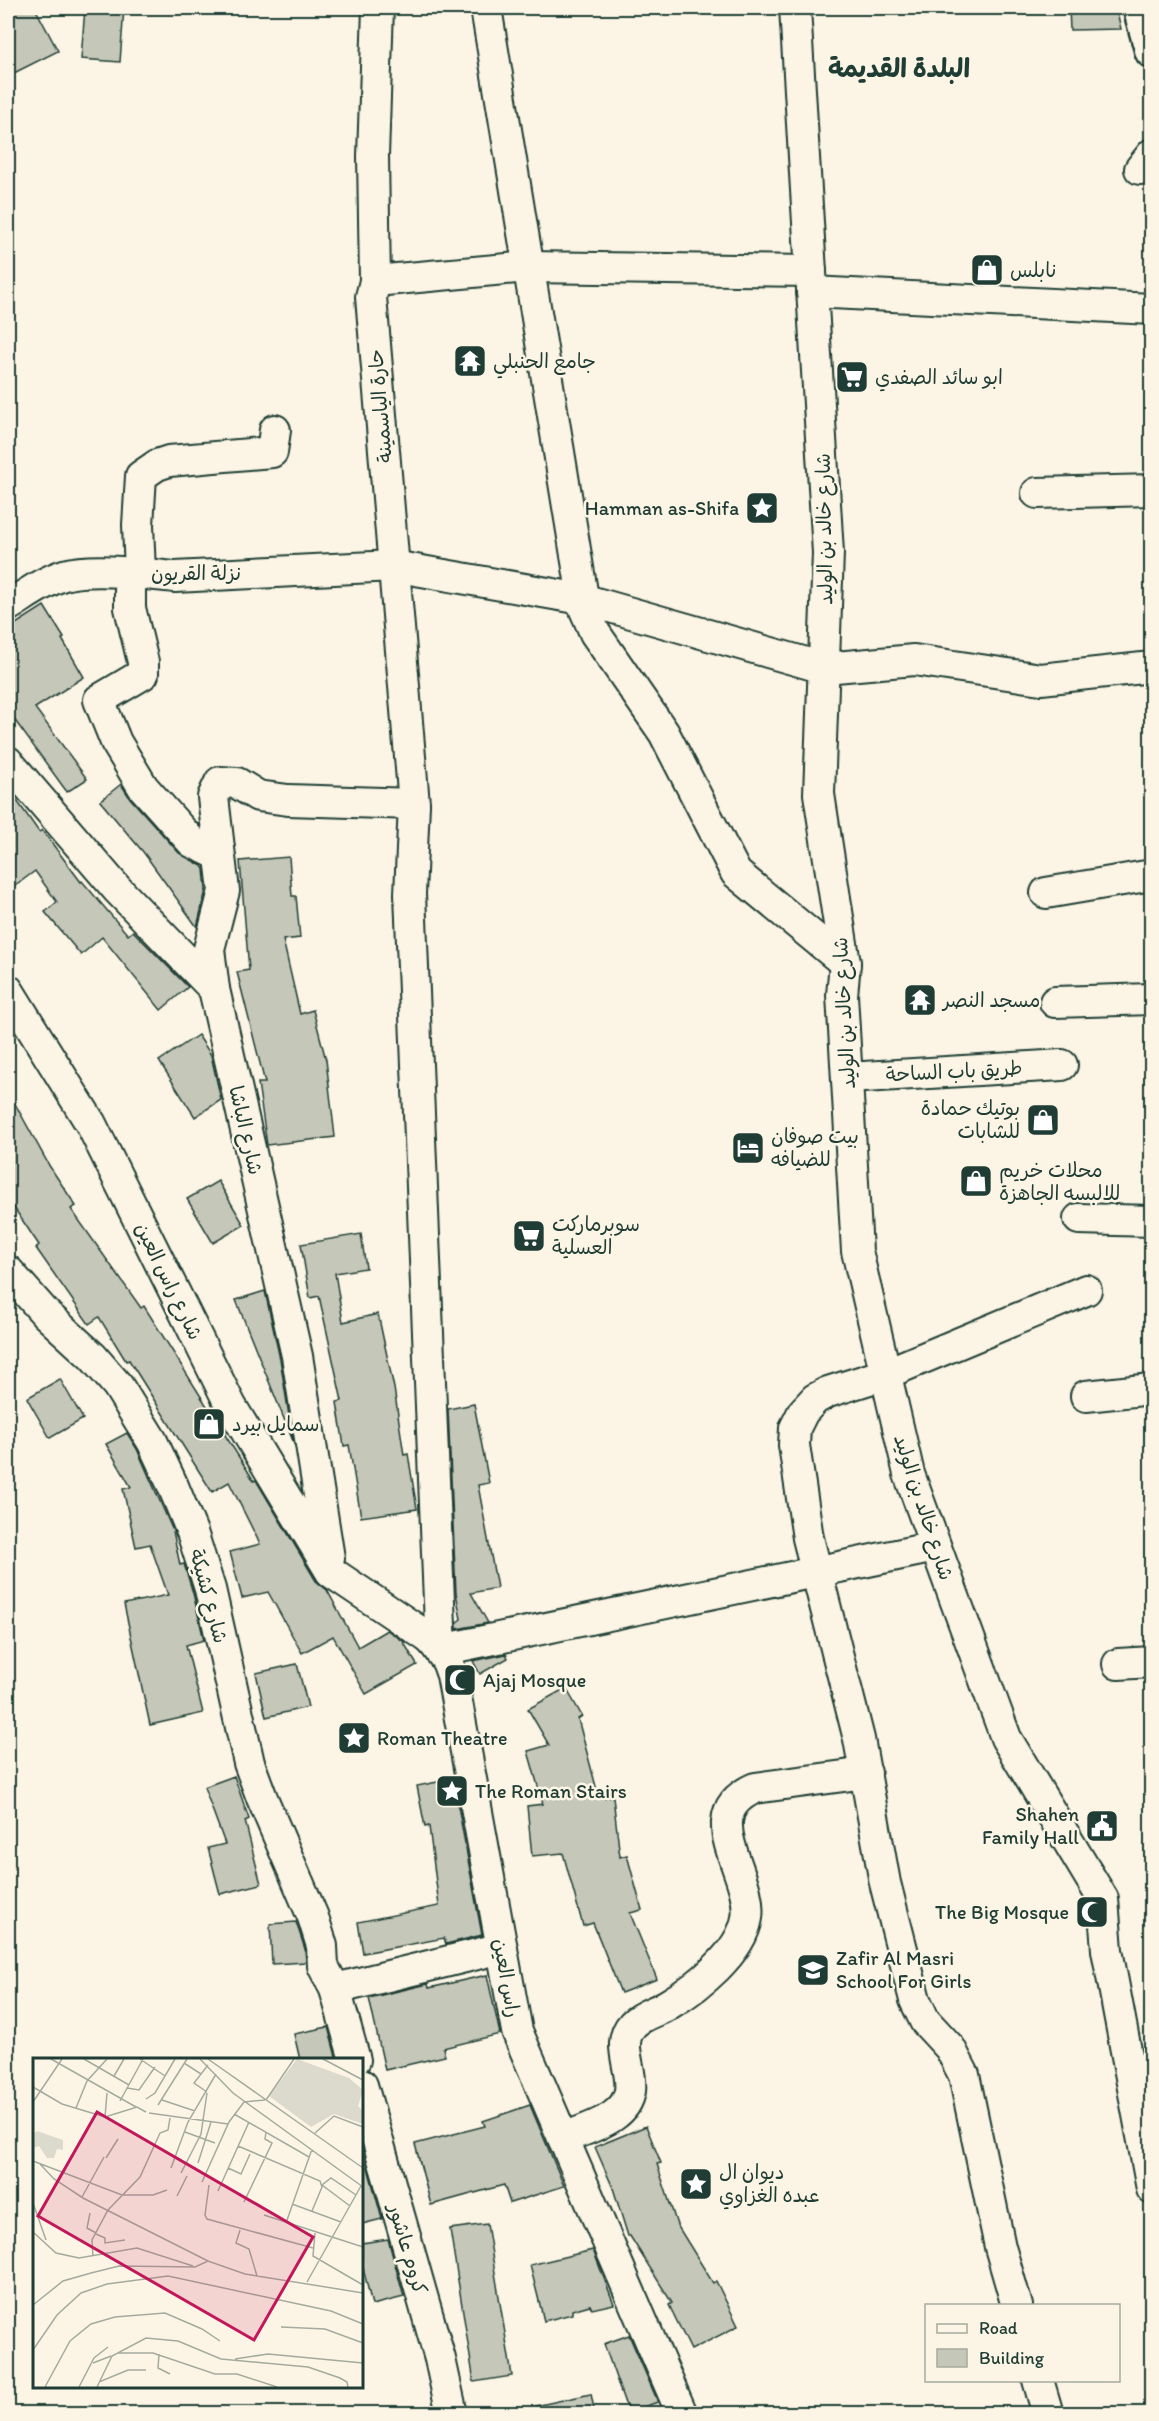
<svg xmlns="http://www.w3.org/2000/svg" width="1159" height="2421" font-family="Itim,'Playpen Sans Arabic',sans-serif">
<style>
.building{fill:#c5c7b9;stroke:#1f3d34;stroke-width:1.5}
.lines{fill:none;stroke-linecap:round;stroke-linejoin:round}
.minor-casing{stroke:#1f3d34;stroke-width:34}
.major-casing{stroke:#1f3d34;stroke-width:38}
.minor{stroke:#fcf5e5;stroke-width:30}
.major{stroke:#fcf5e5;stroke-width:33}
.labels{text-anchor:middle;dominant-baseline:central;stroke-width:5;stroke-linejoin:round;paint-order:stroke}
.poi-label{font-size:20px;fill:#1f3d34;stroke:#fcf5e5;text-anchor:start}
.street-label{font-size:20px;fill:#1f3d34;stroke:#fcf5e5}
.district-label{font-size:26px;font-weight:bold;fill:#1f3d34;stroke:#fcf5e5}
.inset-road{fill:none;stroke:#a4ab9e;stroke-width:1.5}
.view{fill:#c2185b;fill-opacity:0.15;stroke:#c2185b;stroke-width:3}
.inset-edge{fill:none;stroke:#1f3d34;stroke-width:3}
</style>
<rect width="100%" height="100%" fill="#fcf5e5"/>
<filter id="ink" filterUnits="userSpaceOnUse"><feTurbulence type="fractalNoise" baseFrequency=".0167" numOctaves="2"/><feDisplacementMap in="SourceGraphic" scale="12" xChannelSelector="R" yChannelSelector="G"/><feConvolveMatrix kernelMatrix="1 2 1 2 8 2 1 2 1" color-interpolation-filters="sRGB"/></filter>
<g filter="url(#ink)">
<g class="building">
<path d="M8 8H35L58 51 8 76Z"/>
<path d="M85 8H124L120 62 81 59Z"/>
<path d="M1069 8H1116L1121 29 1070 30Z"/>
<path d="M44 606 64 638 62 639 84 677 35 708 87 779 67 792 8 711V629Z"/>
<path d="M121 784 130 798 179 853 202 866 204 869 206 890 197 927 144 853 100 801Z"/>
<path d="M8 788 39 832 42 830 81 882 82 881 128 935 133 931 188 987 161 1010 102 937 81 955 45 912 57 902 35 871 8 891Z"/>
<path d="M289 857 292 896H296L300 938 283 940 300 1014 313 1010 326 1060 335 1137 267 1145 258 1083H265L237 972 249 970 240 861Z"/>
<path d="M198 1035 211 1055 221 1100 195 1117 159 1061Z"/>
<path d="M8 1091 50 1167 76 1206 71 1209 141 1308 144 1306 254 1481 256 1480 316 1581 327 1590 358 1647 387 1630 403 1641 417 1665 366 1694 333 1636 302 1653 268 1592 242 1598 230 1552 260 1544 229 1482 212 1492 129 1360 126 1361 99 1317 89 1324 36 1248 39 1245 8 1199Z"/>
<path d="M218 1181 244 1225 213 1243 187 1199Z"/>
<path d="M361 1234 366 1268 335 1273 343 1322 378 1314 394 1388 404 1455 408 1454 417 1509 361 1517 349 1445 344 1446 337 1402 342 1401 319 1296 310 1298 301 1244Z"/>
<path d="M265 1291 280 1359 293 1441 236 1300Z"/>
<path d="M60 1379 83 1419 50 1438 27 1398Z"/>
<path d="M474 1404 489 1483 478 1485 497 1588 471 1593 488 1623 457 1629V1622L461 1619 456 1593 448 1409Z"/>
<path d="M127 1433 137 1449 173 1531 180 1565 184 1564 193 1593 204 1640 186 1645 203 1713 150 1725 124 1604 168 1595 150 1544 136 1547 123 1489 131 1487 106 1444Z"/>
<path d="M506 1654 508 1658 480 1674 473 1661Z"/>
<path d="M297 1664 308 1707 266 1717 256 1673Z"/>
<path d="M566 1688 582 1716 578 1719 599 1798 613 1797 620 1857 627 1855 642 1910 630 1913 657 1979 621 1993 593 1923 583 1926 563 1853 532 1856 527 1806 543 1804 528 1751 549 1745 528 1709Z"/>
<path d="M234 1776 249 1819 245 1821 261 1884 220 1894 208 1848 225 1844 204 1787Z"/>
<path d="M453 1779 482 1935 446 1944 444 1938 363 1953 358 1922 439 1906 429 1826 425 1827 417 1786Z"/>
<path d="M296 1922 305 1949 306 1962 272 1964 270 1924Z"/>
<path d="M487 1975 500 2034 443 2048 445 2056 385 2070 369 1998 428 1984 429 1988Z"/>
<path d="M328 2027 337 2060H300L294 2034Z"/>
<path d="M530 2105 564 2186 510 2203 504 2185 431 2205 415 2144 485 2126 483 2121Z"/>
<path d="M646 2126 661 2163 657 2164 677 2225 713 2283 716 2281 738 2326 691 2350 669 2305 672 2303 630 2236H628L613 2188 595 2147Z"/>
<path d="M362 2146 382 2219 362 2224Z"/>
<path d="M487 2224 512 2376 474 2382 450 2229Z"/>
<path d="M388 2239 404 2297 372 2305 362 2264V2243Z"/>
<path d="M593 2250 614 2304 592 2309 590 2305 572 2310V2314L544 2321 530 2265Z"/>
<path d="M629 2335 658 2402 628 2412 604 2344Z"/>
<path d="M591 2394 595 2414H536L535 2406Z"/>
</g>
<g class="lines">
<g class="minor-casing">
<g id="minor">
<path d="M378 8 373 156 375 281 371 297 414 804 410 894 441 1650"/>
<path d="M486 8 585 610 595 633 664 733 736 873 845 963"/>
<path d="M795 8 828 553 819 794 845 963 842 995 857 1251 909 1474 1006 1738 1103 1899 1107 1950 1152 2189"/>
<path d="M1140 169 1152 154"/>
<path d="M375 281 528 267 811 271"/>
<path d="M812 292 1152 309"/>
<path d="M1037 493 1152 490"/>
<path d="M140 573 138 525 141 476 157 465 169 461 272 452 275 430"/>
<path d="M130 574V608L143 662V674L99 700 116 742 143 787 192 842 219 855"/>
<path d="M8 606C26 595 44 581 64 575 94 567 144 574 175 577L393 566 582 599 824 668 914 660 1041 679 1152 667"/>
<path d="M8 762 117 889 214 989 297 1356 329 1558"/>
<path d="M1046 893 1152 875"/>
<path d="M214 989 209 949 224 891 213 797 220 782 237 783 258 796 288 800 414 804"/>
<path d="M8 990 91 1124 231 1406 331 1572 432 1640 447 1661 452 1675 517 2031 682 2414"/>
<path d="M1055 1002 1152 999"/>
<path d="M847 1078 1062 1065"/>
<path d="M1079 1219 1152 1221"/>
<path d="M8 1271 46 1314 93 1357 118 1386 152 1441 173 1486 192 1532 210 1589 249 1763 262 1798 313 1917 322 1946 323 1966 335 1989 355 2060"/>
<path d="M1086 1396 1152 1389"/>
<path d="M427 1636 441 1650 935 1547"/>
<path d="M1118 1664 1152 1662"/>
<path d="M335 1989 502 1948"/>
<path d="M362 2085 440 2359 452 2414"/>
<path d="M563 2138C579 2132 599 2126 613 2116 653 2088 608 2051 633 2024 643 2014 657 2012 669 2004 698 1987 741 1953 747 1918 754 1873 693 1815 755 1788L866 1773"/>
<path d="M1017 2306 1000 2247 964 2075 950 2048 925 2021 915 2000 885 1883 859 1739 808 1538 794 1445 795 1428 803 1412 815 1399 828 1392 885 1374 1086 1290"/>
<path d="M1038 2380 1048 2414"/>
</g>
</g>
<g class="major-casing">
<path id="major" d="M1140 8 1152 51"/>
</g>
<use href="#minor" class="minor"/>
<use href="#major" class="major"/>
</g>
</g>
<defs>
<g id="shop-square" transform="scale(1.725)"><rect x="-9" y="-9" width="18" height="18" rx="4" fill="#1f3d34" stroke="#fcf5e5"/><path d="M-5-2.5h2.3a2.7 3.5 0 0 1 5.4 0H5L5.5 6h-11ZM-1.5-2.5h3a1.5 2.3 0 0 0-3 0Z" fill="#fff"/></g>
<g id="temple-square" transform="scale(1.725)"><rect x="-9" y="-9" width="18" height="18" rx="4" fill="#1f3d34" stroke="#fcf5e5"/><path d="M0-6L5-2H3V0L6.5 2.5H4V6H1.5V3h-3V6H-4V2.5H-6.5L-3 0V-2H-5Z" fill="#fff"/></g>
<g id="supermarket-square" transform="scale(1.725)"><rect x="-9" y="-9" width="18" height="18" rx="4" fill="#1f3d34" stroke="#fcf5e5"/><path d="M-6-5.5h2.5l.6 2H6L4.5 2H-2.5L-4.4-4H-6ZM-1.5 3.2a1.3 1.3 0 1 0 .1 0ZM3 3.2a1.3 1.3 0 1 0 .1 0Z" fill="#fff"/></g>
<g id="sight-square" transform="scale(1.725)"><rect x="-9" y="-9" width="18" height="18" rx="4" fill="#1f3d34" stroke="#fcf5e5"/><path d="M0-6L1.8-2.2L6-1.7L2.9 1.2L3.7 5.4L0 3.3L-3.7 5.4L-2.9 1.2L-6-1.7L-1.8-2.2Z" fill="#fff"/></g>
<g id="hotel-square" transform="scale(1.725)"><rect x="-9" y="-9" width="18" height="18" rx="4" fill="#1f3d34" stroke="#fcf5e5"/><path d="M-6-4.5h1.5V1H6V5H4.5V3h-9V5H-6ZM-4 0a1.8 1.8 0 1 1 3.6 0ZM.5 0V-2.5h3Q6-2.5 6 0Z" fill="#fff"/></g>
<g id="mosque-square" transform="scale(1.725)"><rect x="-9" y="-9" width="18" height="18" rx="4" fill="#1f3d34" stroke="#fcf5e5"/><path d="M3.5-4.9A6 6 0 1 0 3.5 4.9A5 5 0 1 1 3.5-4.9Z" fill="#fff"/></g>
<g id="civic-square" transform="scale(1.725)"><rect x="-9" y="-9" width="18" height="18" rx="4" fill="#1f3d34" stroke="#fcf5e5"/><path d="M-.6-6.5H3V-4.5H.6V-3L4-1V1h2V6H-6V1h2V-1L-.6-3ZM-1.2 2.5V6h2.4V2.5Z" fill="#fff"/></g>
<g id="school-square" transform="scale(1.725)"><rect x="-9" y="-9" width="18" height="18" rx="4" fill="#1f3d34" stroke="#fcf5e5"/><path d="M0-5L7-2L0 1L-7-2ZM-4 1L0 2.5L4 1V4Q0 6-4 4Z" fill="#fff"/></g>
</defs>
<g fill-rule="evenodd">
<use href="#shop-square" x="987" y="270"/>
<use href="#temple-square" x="470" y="361"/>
<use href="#supermarket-square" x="852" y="377"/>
<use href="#sight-square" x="762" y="508"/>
<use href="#temple-square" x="920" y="1000"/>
<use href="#shop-square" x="1043" y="1120"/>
<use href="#hotel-square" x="748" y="1148"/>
<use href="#shop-square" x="976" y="1181"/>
<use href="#supermarket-square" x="529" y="1236"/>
<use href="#shop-square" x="209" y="1424"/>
<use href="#mosque-square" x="460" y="1680"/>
<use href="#sight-square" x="354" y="1738"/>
<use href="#sight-square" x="452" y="1791"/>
<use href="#civic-square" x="1102" y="1826"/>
<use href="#mosque-square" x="1092" y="1912"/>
<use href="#school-square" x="813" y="1970"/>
<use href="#sight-square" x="696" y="2184"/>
</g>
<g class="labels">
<g class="poi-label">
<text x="1010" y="270">نابلس</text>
<text x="493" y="361">جامع الحنبلي</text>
<text x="875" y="377">ابو سائد الصفدي</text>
<text x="739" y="508" text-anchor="end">Hamman as-Shifa</text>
<text x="943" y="1000">مسجد النصر</text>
<text x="1020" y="1108" text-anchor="end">بوتيك حمادة<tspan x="1020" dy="23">للشابات</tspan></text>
<text x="771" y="1136">بيت صوفان<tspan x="771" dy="23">للضيافه</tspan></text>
<text x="999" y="1170">محلات خريم<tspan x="999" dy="23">للالبسه الجاهزة</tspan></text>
<text x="552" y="1224">سوبرماركت<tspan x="552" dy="23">العسلية</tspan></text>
<text x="232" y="1424">سمايل بيرد</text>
<text x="483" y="1680">Ajaj Mosque</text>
<text x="377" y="1738">Roman Theatre</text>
<text x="475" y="1791">The Roman Stairs</text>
<text x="1079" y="1814" text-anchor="end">Shahen<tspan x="1079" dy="23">Family Hall</tspan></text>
<text x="1069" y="1912" text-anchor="end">The Big Mosque</text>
<text x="836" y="1958">Zafir Al Masri<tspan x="836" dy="23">School For Girls</tspan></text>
<text x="719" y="2172">ديوان ال<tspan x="719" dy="23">عبده الغزاوي</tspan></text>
</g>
<g class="street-label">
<text transform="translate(380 406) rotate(-95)">حارة الياسمينة</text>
<text transform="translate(824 529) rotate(-91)">شارع خالد بن الوليد</text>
<text x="196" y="573">نزلة القريون</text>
<text transform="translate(844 1013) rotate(-93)">شارع خالد بن الوليد</text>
<text transform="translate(954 1071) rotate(-3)">طريق باب الساحة</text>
<text transform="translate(246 1130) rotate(77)">شارع الباشا</text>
<text transform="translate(169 1281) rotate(64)">شارع راس العين</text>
<text transform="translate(924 1507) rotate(72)">شارع خالد بن الوليد</text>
<text transform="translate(209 1596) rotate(75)">شارع كشيكة</text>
<text transform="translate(507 1978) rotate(80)">راس العين</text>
<text transform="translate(408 2249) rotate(74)">كروم عاشور</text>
</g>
<g class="district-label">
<text x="899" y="68">البلدة القديمة</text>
</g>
</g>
<g transform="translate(33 2058)">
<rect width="330" height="330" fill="#fcf5e5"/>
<path d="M264 1 316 20 330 32 325 48 330 53V66L301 56 278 69 236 38ZM4 73 30 82V92L24 91 21 100H14L6 88 0 90V76Z" fill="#dcdacc"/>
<path class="inset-road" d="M18 1 103 49M51 1 96 27M107 1 132 18M167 1 200 35 330 129M175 1 330 110M290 1 330 22M151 5 168 16M81 18 91 1M0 29 29 46 72 59 104 49 113 54M94 30 106 32 122 9M174 34 161 25 175 7M113 41 122 35 142 1M129 42 162 53M233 42 261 1M87 43 110 1M0 44 29 1M211 44 232 42M125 47 154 1M43 50 54 23 74 1M116 55 195 66M201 56 276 99M72 59 74 35M152 74 182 85M282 75 301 58 330 69M205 88 287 123 289 129 279 153M73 100 85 81M0 103 89 137H120L134 132M165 105 178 64M7 106 21 121 50 140 175 203M138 110 155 64 183 16M195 110 208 116 217 96M148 115 168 76 174 35M169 124 196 64 211 44M176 127 172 157 174 161 280 190M185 133 216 64M144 138 154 118M49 139 71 99M211 144 239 85 232 81 233 74M0 145 13 182M259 146 308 164M317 148 289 127 298 120 323 137M57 155 54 170 63 175M231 157 330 189M253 165 279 91M207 172 203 185 216 191 224 218M0 174 23 195 46 200 104 190 160 208M282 175 280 198 330 227M63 176 72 180V185L92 182M60 199 59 182 75 152 107 119 127 75 135 72 137 60M274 224 328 128M0 247 30 223 58 215 86 208 162 209 175 203 212 216 330 235M248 269 292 271 330 285M0 292 24 257 48 235 74 226 135 218 298 253 330 266M84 295H120L182 316H204L244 329M126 296 125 310 137 316M202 301 235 296 330 305M60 305 78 298M66 324 95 312H113M12 329 37 283 58 266 82 259 132 255 169 271 187 283M46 329 61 300 75 289M64 329 79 298 113 280 145 283 188 301 275 309 307 320 314 324 315 329"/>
<path class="view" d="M64 54 280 179 221 282 5 158Z"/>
<rect width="330" height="330" class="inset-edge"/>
</g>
<rect width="1159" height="2421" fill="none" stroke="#fcf5e5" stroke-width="30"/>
<rect x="15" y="15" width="1129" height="2391" fill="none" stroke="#1f3d34" stroke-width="2" filter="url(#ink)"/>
<rect x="925" y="2304" width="195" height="78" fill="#fcf5e5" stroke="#a4ab9e" stroke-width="1.5"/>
<rect x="937" y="2324" width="30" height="9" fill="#fcf5e5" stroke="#a4ab9e" stroke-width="1.5"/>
<text x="979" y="2334" font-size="18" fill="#1f3d34">Road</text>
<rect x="937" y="2349" width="30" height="18" fill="#c5c7b9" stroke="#a4ab9e" stroke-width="1.5"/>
<text x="979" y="2364" font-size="18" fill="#1f3d34">Building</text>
</svg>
